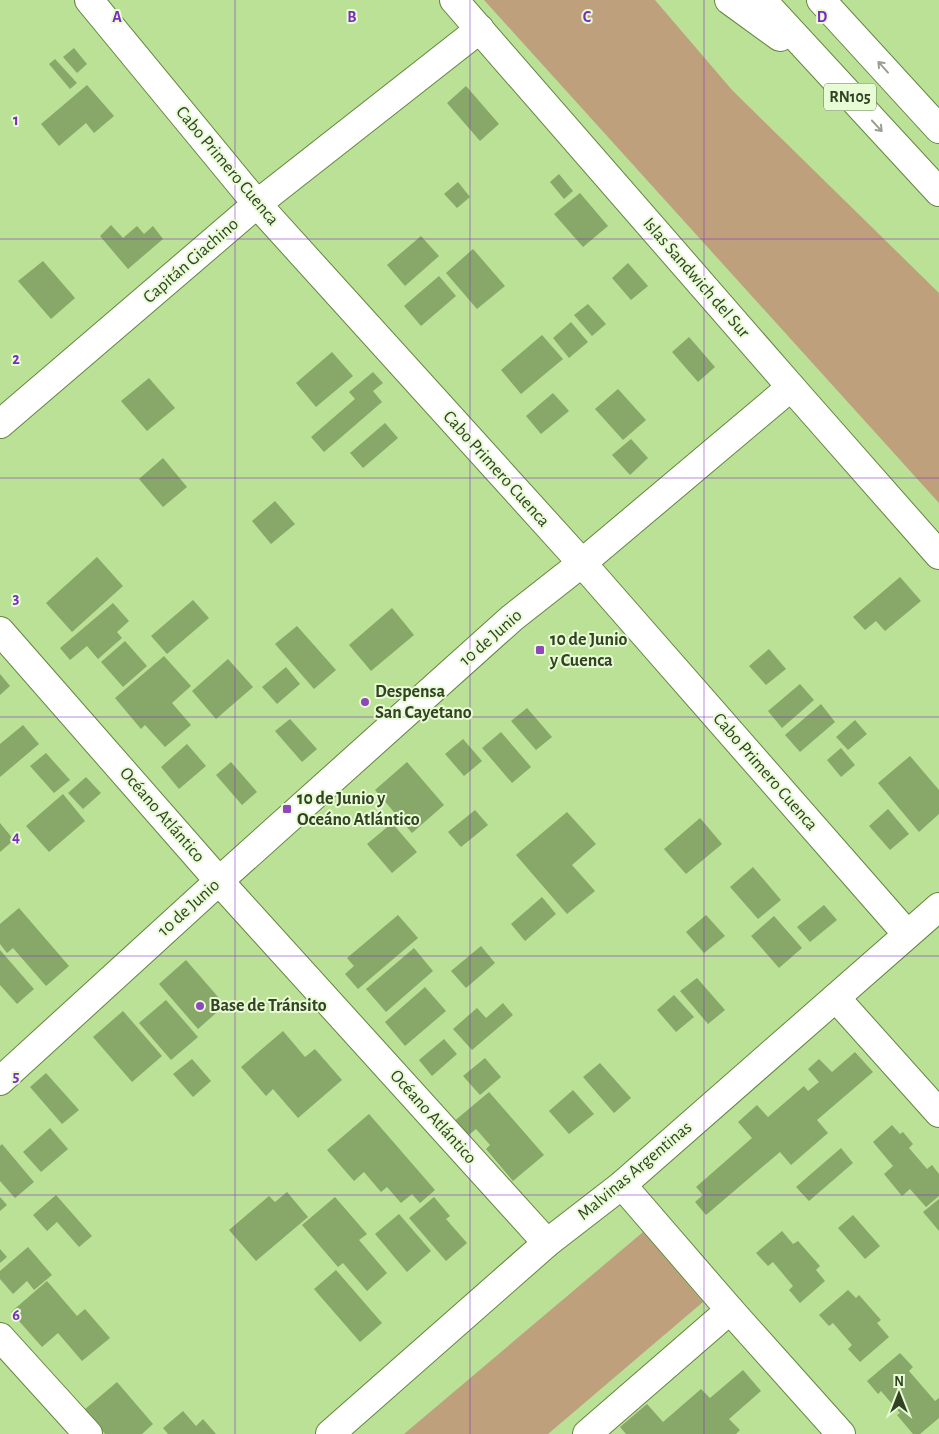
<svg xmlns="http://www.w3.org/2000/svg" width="939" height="1434" font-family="'Alegreya Sans',sans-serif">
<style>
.green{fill:#bfa07d}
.building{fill:#87a868}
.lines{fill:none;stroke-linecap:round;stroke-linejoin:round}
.street-casing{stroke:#63863e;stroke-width:30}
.secondary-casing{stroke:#63863e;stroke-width:30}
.highway-casing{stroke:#63863e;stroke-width:30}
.street{stroke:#fff;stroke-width:28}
.secondary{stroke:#fff;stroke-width:28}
.highway{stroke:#fff;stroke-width:28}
.oneway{stroke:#98a091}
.grid{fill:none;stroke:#7b2cbf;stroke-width:1;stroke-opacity:0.55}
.poi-dot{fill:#8f47ba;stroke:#e7fbd5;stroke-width:2}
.labels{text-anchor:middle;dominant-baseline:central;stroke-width:4;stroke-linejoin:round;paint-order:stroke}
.shield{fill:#e7fbd5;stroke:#687a58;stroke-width:1}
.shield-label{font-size:16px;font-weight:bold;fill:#324223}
.street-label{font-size:18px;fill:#324223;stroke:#e7fbd5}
.poi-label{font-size:18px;font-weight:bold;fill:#324223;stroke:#e7fbd5;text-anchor:start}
.grid-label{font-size:16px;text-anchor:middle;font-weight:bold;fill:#7b2cbf;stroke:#e7fbd5;stroke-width:4;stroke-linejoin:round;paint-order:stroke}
</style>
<rect width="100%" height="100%" fill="#bae195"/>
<g class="green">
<path d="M484 0H655L732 90 939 293V503Z"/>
<path d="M643 1232 703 1302 548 1434H404Z"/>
</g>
<g class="building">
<path d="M74 48 87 64 77 73 63 57Z"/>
<path d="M55 59 77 83 70 89 49 64Z"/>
<path d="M87 85 114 116 94 133 86 123 59 146 41 124Z"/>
<path d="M466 86 499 124 480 141 447 103Z"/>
<path d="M559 174 573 191 564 199 550 182Z"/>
<path d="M458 182 470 197 457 208 444 194Z"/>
<path d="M580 193 608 226 583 247 554 214Z"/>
<path d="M111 225 123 238 137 226 144 234 153 226 163 239 128 269 100 236Z"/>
<path d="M421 236 439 256 405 286 387 265Z"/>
<path d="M473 249 505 286 477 309 446 273Z"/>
<path d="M43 261 75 298 51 319 18 281Z"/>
<path d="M628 263 648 286 631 300 612 278Z"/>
<path d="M439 276 456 296 421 326 404 306Z"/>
<path d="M588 304 606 324 592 336 574 315Z"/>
<path d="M571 322 588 342 569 358 553 338Z"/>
<path d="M542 335 563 359 521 394 501 370Z"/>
<path d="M689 337 715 367 698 382 672 352Z"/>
<path d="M332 352 353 376 316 407 296 383Z"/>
<path d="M373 372 383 383 373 391 382 402 324 452 311 437 355 399 349 392Z"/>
<path d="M149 378 175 408 147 431 121 401Z"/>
<path d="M618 389 646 420 623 440 595 409Z"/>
<path d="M553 393 569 411 541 434 526 416Z"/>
<path d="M385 423 398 438 363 468 350 453Z"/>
<path d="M631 439 648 458 630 475 612 455Z"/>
<path d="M163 458 187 487 163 507 139 479Z"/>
<path d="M275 501 295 524 271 544 252 521Z"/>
<path d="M97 557 123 586 72 632 46 603Z"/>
<path d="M900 577 921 601 885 631 876 621 865 630 853 617Z"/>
<path d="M193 600 209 618 167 654 151 636Z"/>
<path d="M113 603 129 621 117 632 122 638 98 659 87 646 70 660 60 648Z"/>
<path d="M392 608 414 635 371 671 349 645Z"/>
<path d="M297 626 336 670 314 689 275 644Z"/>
<path d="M125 641 147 666 123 687 101 662Z"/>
<path d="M769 649 786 669 766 685 749 666Z"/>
<path d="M164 656 191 686 172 703 191 725 165 747 145 725 141 729 115 698Z"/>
<path d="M228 659 253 687 216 719 192 691Z"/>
<path d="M286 667 300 684 277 704 262 687Z"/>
<path d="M0 674 10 686 0 695Z"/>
<path d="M800 684 814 700 782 728 768 711Z"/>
<path d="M821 704 835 722 800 752 785 735Z"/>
<path d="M527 708 552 737 536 750 511 721Z"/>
<path d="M290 719 317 749 302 762 275 731Z"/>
<path d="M855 720 867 734 848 750 836 737Z"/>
<path d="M23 725 39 744 0 777V744Z"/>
<path d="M501 732 531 767 512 783 482 748Z"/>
<path d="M463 739 482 761 464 776 445 754Z"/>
<path d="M187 744 206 766 179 789 161 767Z"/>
<path d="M841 748 855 765 841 777 827 760Z"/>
<path d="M46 753 70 780 54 793 30 766Z"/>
<path d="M910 756 939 790V814L919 832 878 783Z"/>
<path d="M231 762 257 792 242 805 216 775Z"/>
<path d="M407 762 444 805 412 833 375 790Z"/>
<path d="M86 777 101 793 83 809 68 793Z"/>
<path d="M63 794 85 821 49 852 26 826Z"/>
<path d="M888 809 909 834 890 850 869 826Z"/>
<path d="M475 810 488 825 461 847 448 832Z"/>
<path d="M567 812 596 844 572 865 595 891 567 914 516 855Z"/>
<path d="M700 818 722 844 686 874 664 849Z"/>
<path d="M0 823 14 840 0 852Z"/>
<path d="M392 823 417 852 392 873 367 844Z"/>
<path d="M753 867 781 900 758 919 730 887Z"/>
<path d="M542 897 556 914 525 941 511 924Z"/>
<path d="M824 905 837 920 810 942 797 927Z"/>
<path d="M19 908 69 966 46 986 13 948 7 953 0 944V924Z"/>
<path d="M398 915 418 938 358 989 345 974 354 966 347 958Z"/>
<path d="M706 915 725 936 704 953 686 932Z"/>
<path d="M774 916 802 948 779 968 751 936Z"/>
<path d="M481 946 495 963 466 988 451 971Z"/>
<path d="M414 948 433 971 386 1012 366 989Z"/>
<path d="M0 950 34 989 17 1004 0 985Z"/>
<path d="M186 960 225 1005 198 1029 159 984Z"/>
<path d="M697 978 725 1010 708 1024 680 991Z"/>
<path d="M425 987 446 1011 405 1046 385 1022Z"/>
<path d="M674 995 694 1017 676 1032 657 1010Z"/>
<path d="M166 1000 198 1037 171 1060 139 1023Z"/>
<path d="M503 1003 513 1015 472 1050 453 1029 477 1008 486 1018Z"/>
<path d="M123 1011 162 1056 132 1082 93 1037Z"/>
<path d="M283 1031 305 1057 315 1049 342 1080 298 1118 273 1089 266 1096 241 1067Z"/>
<path d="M444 1039 457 1054 432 1076 419 1060Z"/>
<path d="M855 1052 873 1072 817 1120 828 1133 791 1165 780 1152 706 1215 695 1202 703 1195 696 1187 752 1138 738 1122 757 1105 768 1117 804 1086 808 1091 819 1082 808 1069 819 1059 832 1072Z"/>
<path d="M485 1058 501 1077 480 1095 463 1076Z"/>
<path d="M192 1059 211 1081 193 1097 173 1074Z"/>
<path d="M600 1063 631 1098 614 1113 583 1077Z"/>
<path d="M46 1073 79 1110 62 1124 30 1087Z"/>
<path d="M573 1090 594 1114 569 1134 549 1111Z"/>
<path d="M489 1092 544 1155 513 1181 486 1149 490 1145 476 1129 465 1138 452 1123Z"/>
<path d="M369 1114 435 1190 420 1203 412 1194 401 1203 387 1187 381 1192 364 1172 354 1181 327 1150Z"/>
<path d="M892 1125 900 1134 903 1132 913 1144 909 1148 927 1169 932 1165 939 1174V1196L926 1207 910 1189 902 1196 884 1174 893 1166 873 1142Z"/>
<path d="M50 1128 68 1149 41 1172 23 1152Z"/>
<path d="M2 1144 34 1182 15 1198 0 1181V1146Z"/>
<path d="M841 1148 853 1163 809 1201 796 1187Z"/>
<path d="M287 1192 308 1217 256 1261 229 1230 269 1196 275 1202Z"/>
<path d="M56 1195 92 1236 79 1247 57 1222 47 1231 33 1215Z"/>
<path d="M0 1197 7 1205 0 1211Z"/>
<path d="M335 1197 367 1234 359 1240 387 1273 367 1291 343 1263 338 1267 302 1225Z"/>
<path d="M434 1197 450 1216 446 1219 467 1243 446 1261 409 1218Z"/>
<path d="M939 1199V1231L923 1212Z"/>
<path d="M399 1214 431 1251 407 1272 375 1234Z"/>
<path d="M853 1215 880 1246 865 1259 838 1228Z"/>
<path d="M782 1231 793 1244 798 1241 820 1266 816 1270 825 1281 800 1303 789 1290 793 1286 773 1262 768 1266 756 1253Z"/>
<path d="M28 1247 52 1275 34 1290 27 1281 13 1294 0 1279V1271Z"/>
<path d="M0 1249 7 1257 0 1263Z"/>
<path d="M336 1270 382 1323 360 1342 314 1289Z"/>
<path d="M47 1281 77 1316 85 1309 110 1338 82 1361 58 1333 42 1347 11 1312Z"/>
<path d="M848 1290 856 1298 859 1295 881 1320 877 1323 889 1337 860 1362 848 1349 852 1345 833 1323 829 1326 819 1315Z"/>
<path d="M900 1353 913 1367 909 1371 935 1401 939 1398V1418L920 1434H913L897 1415 900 1413 881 1391 878 1394 867 1381Z"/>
<path d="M743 1370 761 1391 729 1419 740 1430 736 1434H626L620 1427 647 1404 663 1422 701 1389 710 1398Z"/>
<path d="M117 1382 153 1424 142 1434H105L99 1427 77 1416Z"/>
<path d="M183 1411 196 1426 203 1419 216 1434H168L163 1428Z"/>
</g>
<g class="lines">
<g class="street-casing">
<g id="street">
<path d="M89 0 257 204 582 563 907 934"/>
<path d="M0 424 257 204 480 29"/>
<path d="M0 631 219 881 547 1243"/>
<path d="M836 998 939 1113"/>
<path d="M0 1081 219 881 512 618 582 563 791 387"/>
<path d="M622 1185 730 1310 841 1434"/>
<path d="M0 1337 88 1434"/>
<path d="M330 1434 547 1243 622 1185 939 907"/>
<path d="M587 1434 730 1310"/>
</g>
</g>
<g class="secondary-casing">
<path id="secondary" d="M454 0 791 387 939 555"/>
</g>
<g class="highway-casing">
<g id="highway">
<path d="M729 0 780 37"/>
<path d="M762 0 939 192"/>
<path d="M821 0 939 129"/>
</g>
</g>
<use href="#street" class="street"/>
<use href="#secondary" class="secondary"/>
<use href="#highway" class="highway"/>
</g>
<defs><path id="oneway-shaft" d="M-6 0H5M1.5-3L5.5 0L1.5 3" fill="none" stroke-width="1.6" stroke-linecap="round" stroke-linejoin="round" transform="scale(1.25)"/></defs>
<g class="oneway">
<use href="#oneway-shaft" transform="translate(883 67) rotate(-132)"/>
<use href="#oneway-shaft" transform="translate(877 126) rotate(47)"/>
</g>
<path class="grid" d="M235 0V1434M470 0V1434M704 0V1434M0 239H939M0 478H939M0 717H939M0 956H939M0 1195H939"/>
<g class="poi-dot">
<rect x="535" y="645" width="10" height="10" rx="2.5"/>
<circle cx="365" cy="702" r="5"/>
<rect x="282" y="804" width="10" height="10" rx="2.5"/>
<circle cx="200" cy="1006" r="5"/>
</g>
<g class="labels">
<rect class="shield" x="824" y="83.5" width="52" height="27" rx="4"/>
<g class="shield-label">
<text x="850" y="97">RN105</text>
</g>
<g class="street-label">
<text transform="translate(227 166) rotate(50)">Cabo Primero Cuenca</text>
<text transform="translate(191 261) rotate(-41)">Capitán Giachino</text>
<text transform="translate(696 278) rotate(49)">Islas Sandwich del Sur</text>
<text transform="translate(496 469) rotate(48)">Cabo Primero Cuenca</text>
<text transform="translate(491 638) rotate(-41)">10 de Junio</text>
<text transform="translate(765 772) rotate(49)">Cabo Primero Cuenca</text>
<text transform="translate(162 815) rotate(49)">Océano Atlántico</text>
<text transform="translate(189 908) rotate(-42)">10 de Junio</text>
<text transform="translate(433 1117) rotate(48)">Océano Atlántico</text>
<text transform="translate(635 1171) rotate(-40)">Malvinas Argentinas</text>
</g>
<g class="poi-label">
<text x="550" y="640">10 de Junio<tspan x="550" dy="21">y Cuenca</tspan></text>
<text x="375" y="692">Despensa<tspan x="375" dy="21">San Cayetano</tspan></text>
<text x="297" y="799">10 de Junio y<tspan x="297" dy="21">Oceáno Atlántico</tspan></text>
<text x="210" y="1006">Base de Tránsito</text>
</g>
</g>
<g class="grid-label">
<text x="117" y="22">A</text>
<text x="352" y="22">B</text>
<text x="587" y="22">C</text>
<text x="822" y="22">D</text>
<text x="16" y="125">1</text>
<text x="16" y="364">2</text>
<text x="16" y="603">3</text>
<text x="16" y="842">4</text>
<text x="16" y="1081">5</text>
<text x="16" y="1320">6</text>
</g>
<g transform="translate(899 1394)" stroke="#e7fbd5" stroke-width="4" paint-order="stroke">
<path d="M0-4L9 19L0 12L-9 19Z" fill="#324223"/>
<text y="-8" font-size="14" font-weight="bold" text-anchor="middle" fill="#324223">N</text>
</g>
</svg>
